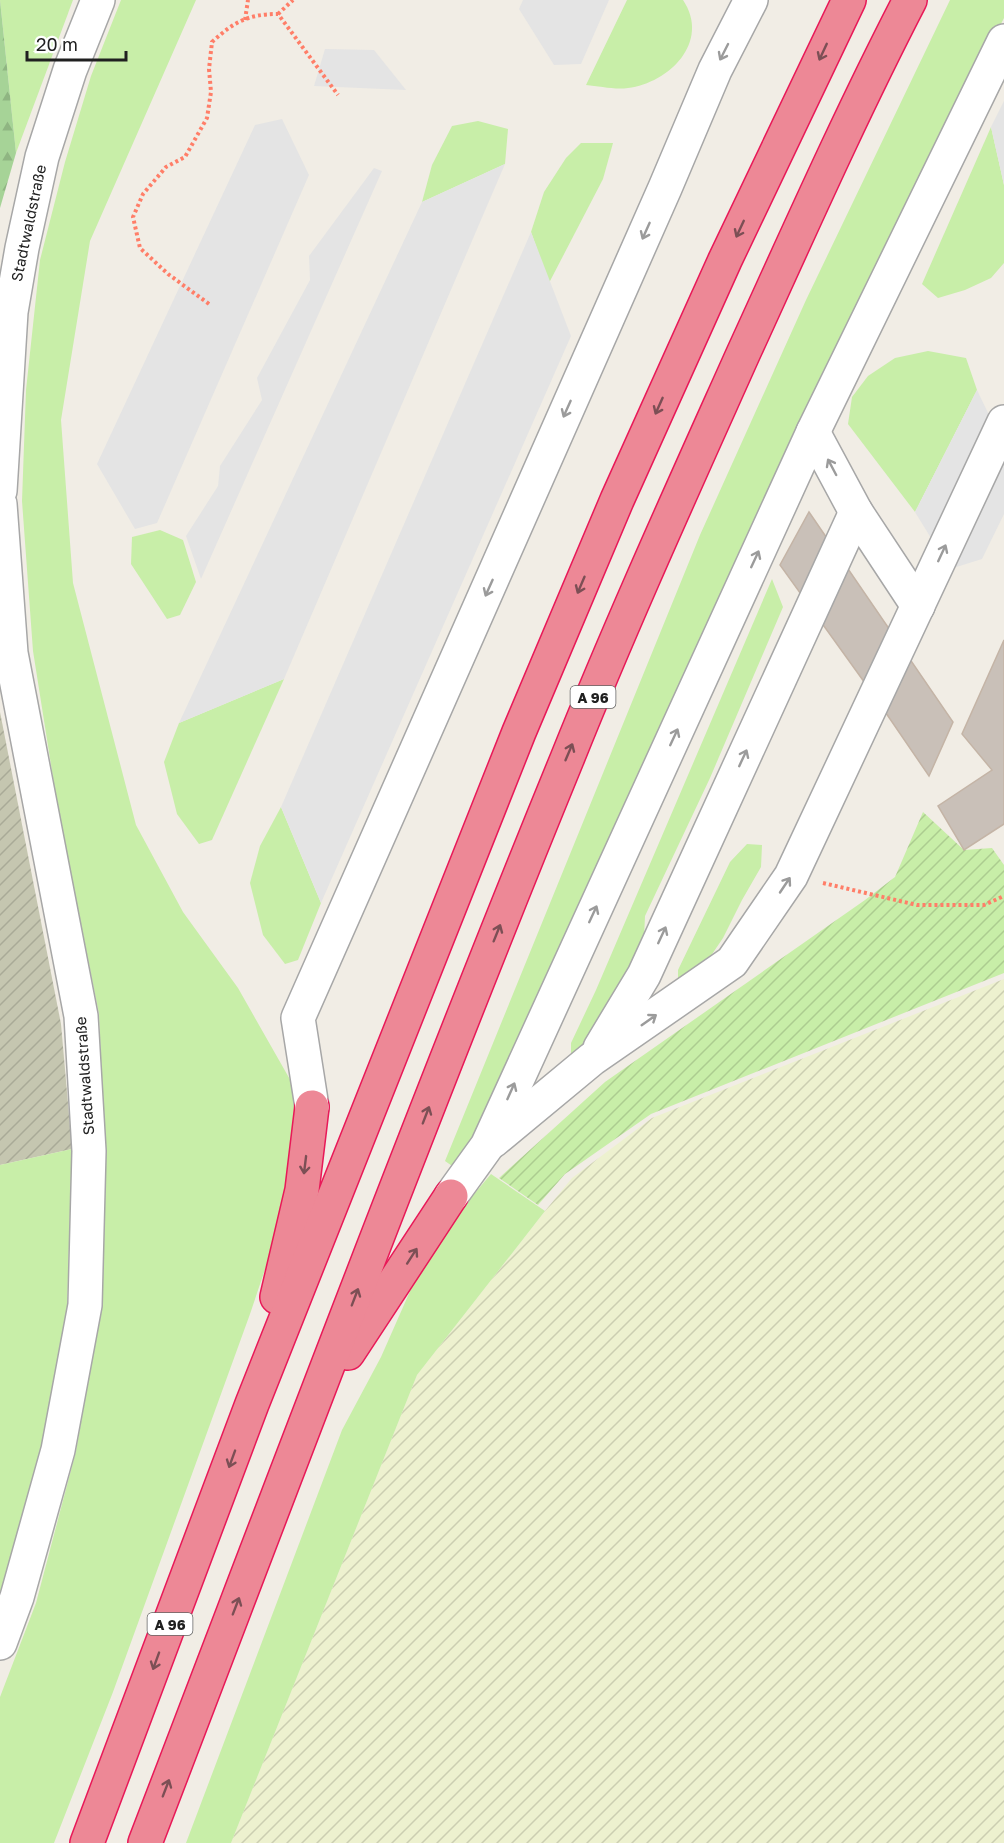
<svg xmlns="http://www.w3.org/2000/svg" width="1004" height="1843" font-family="'Golos Text',sans-serif">
<style>
.construction{fill:url(#construction-furrows)}
.farmland{fill:url(#farmland-furrows)}
.grass{fill:#c8eea8}
.forest{fill:url(#forest-firs)}
.garden{fill:url(#garden-furrows)}
.parking{fill:#e4e4e4}
.building{fill:#c9c0b8;stroke:#c4b4a6;stroke-width:1.5}
.lines{fill:none;stroke-linecap:round;stroke-linejoin:round}
.minor-casing{stroke:#a7a7a7;stroke-width:36}
.highway-casing{stroke:#e81958;stroke-width:36}
.path{stroke:#ff7e68;stroke-width:4;stroke-dasharray:3 3;stroke-linecap:butt}
.minor{stroke:#fff;stroke-width:33}
.highway{stroke:#ed8896;stroke-width:33}
.oneway{stroke:#9b9b9b}
.oneway2{stroke:#7c4f55}
.labels{text-anchor:middle;dominant-baseline:central;stroke-width:4.5;stroke-linejoin:round;paint-order:stroke}
.shield{fill:#fff;stroke:#636363;stroke-width:1.5}
.shield-label{font-size:14px;font-weight:bold;fill:#202020}
.street-label{font-size:15px;fill:#202020;stroke:#fff}
</style>
<defs>
<pattern id="construction-furrows" width="10" height="10" patternUnits="userSpaceOnUse" patternTransform="scale(1.5)"><rect width="10" height="10" fill="#c5c6b0"/><path d="M-1 1l2-2M0 10L10 0M9 11l2-2" fill="none" stroke="#a9aa97"/></pattern>
<pattern id="farmland-furrows" width="10" height="10" patternUnits="userSpaceOnUse" patternTransform="scale(1.5)"><rect width="10" height="10" fill="#edf1cf"/><path d="M-1 1l2-2M0 10L10 0M9 11l2-2" fill="none" stroke="#cbceb1"/></pattern>
<pattern id="forest-firs" width="22" height="20" patternUnits="userSpaceOnUse" patternTransform="scale(1.5)"><rect width="22" height="20" fill="#a6d397"/><path d="M5 1l3.5 6h-7zM16 11l3.5 6h-7z" fill="#8fb582"/></pattern>
<pattern id="garden-furrows" width="10" height="10" patternUnits="userSpaceOnUse" patternTransform="scale(1.5)"><rect width="10" height="10" fill="#c8eea8"/><path d="M-1 1l2-2M0 10L10 0M9 11l2-2" fill="none" stroke="#accc90"/></pattern>
</defs>
<rect width="100%" height="100%" fill="#f1ede5"/>
<path class="construction" d="M0 712 61 1024 72 1149 0 1165Z"/>
<path class="farmland" d="M1004 979V1843H231L417 1375 545 1211 572 1178 652 1118Z"/>
<g class="grass">
<path d="M0 0H73L16 153Z"/>
<path d="M121 0H196L90 241 61 420 73 583 136 825 183 912 238 988 292 1083 297 1106 293 1186 250 1314 113 1692 54 1843H0V1697L36 1603 76 1451 101 1308 105 1152 99 1014 58 809 33 651 22 501 26 390 40 260 65 162 91 76Z"/>
<path d="M627 0H683C711 42 669 83 628 88 615 90 599 86 586 85Z"/>
<path d="M950 0H1004V18L844 330 798 440 523 1056 455 1168 445 1161 700 535 806 300Z"/>
<path d="M478 121 508 129 505 164 422 202 432 165 452 126Z"/>
<path d="M991 127 1004 185V263L991 278 965 290 938 298 922 284Z"/>
<path d="M581 143H613L603 179 549 283 531 232 544 192 566 158Z"/>
<path d="M928 351 966 358 977 390 915 512 848 424 852 397 868 376 895 358Z"/>
<path d="M160 530 183 540 196 582 180 615 167 619 131 564 132 537Z"/>
<path d="M772 579 783 607 710 778 645 916 643 960 571 1063V1043L596 990Z"/>
<path d="M284 679 212 840 199 844 177 814 164 762 179 723Z"/>
<path d="M281 807 321 903 298 960 285 964 263 935 250 883 260 846Z"/>
<path d="M747 844 762 845 761 867 742 900 723 938 704 966 678 985V970L730 862Z"/>
<path d="M72 1149 67 1307 43 1455 0 1605V1165Z"/>
<path d="M491 1174 545 1211 417 1375 231 1843H186L342 1430 381 1357 411 1289 464 1206Z"/>
</g>
<path class="forest" d="M0 0 16 153 0 208Z"/>
<path class="garden" d="M923 812 964 850 992 848 1004 865V973L651 1114 565 1174 538 1205 499 1178 605 1082 865 900 895 877Z"/>
<g class="parking">
<path d="M523 0H609L581 64 554 65 519 9Z"/>
<path d="M325 49 374 50 406 90 314 86Z"/>
<path d="M1004 101V185L991 127Z"/>
<path d="M282 119 309 175 157 523 135 529 97 464 255 125Z"/>
<path d="M505 164 284 679 179 723 422 202Z"/>
<path d="M374 168 382 171 201 579 186 536 218 486 220 466 262 400 257 378 310 280 309 256Z"/>
<path d="M531 232 571 336 321 903 281 807Z"/>
<path d="M977 390 989 415 1004 414V514L982 559 950 569 915 512Z"/>
</g>
<g class="building">
<path d="M809 512 953 722 929 776 875 697 780 565Z"/>
<path d="M1004 640V824L964 850 938 806 992 770 962 734Z"/>
</g>
<g class="lines">
<g class="minor-casing">
<g id="minor">
<path d="M813 432 856 512 918 606"/>
<path d="M0 491 11 312 22 248 42 157 70 70 98 0"/>
<path d="M0 504 11 653 81 1016 89 1151 85 1305 58 1450 17 1597 0 1643"/>
<path d="M600 1048 644 975 856 512"/>
<path d="M312 1107 298 1018 665 188 715 70 751 0"/>
<path d="M493 1141 592 1059 732 962 791 876 1004 422"/>
<path d="M451 1196 487 1146 813 432 1004 41"/>
</g>
</g>
<g class="highway-casing">
<g id="highway">
<path d="M277 1297 302 1190 312 1107"/>
<path d="M348 1353 451 1196"/>
<path d="M87 1843 252 1404 519 732 617 500 725 260 849 0"/>
<path d="M145 1843C284 1481 420 1118 567 759 622 622 683 488 743 354 797 236 850 116 910 0"/>
</g>
</g>
<g class="path">
<path d="M278 14 293 0"/>
<path d="M245 20 248 0"/>
<path d="M209 304 168 274 140 248 133 217 143 194 166 167 185 157 207 118 211 92 209 69 212 42C234 22 248 14 278 14L338 95"/>
<path d="M823 883 917 905H984L1004 896"/>
</g>
<use href="#minor" class="minor"/>
<use href="#highway" class="highway"/>
</g>
<defs><path id="oneway-shaft" d="M-6 0H5M1.5-3L5.5 0L1.5 3" fill="none" stroke-width="1.6" stroke-linecap="round" stroke-linejoin="round" transform="scale(1.5)"/></defs>
<g class="oneway">
<use href="#oneway-shaft" transform="translate(724 52) rotate(117)"/>
<use href="#oneway-shaft" transform="translate(646 231) rotate(114)"/>
<use href="#oneway-shaft" transform="translate(567 409) rotate(114)"/>
<use href="#oneway-shaft" transform="translate(832 467) rotate(-118)"/>
<use href="#oneway-shaft" transform="translate(942 553) rotate(-65)"/>
<use href="#oneway-shaft" transform="translate(755 559) rotate(-65)"/>
<use href="#oneway-shaft" transform="translate(489 588) rotate(114)"/>
<use href="#oneway-shaft" transform="translate(674 737) rotate(-65)"/>
<use href="#oneway-shaft" transform="translate(743 758) rotate(-65)"/>
<use href="#oneway-shaft" transform="translate(785 885) rotate(-56)"/>
<use href="#oneway-shaft" transform="translate(593 914) rotate(-65)"/>
<use href="#oneway-shaft" transform="translate(662 935) rotate(-65)"/>
<use href="#oneway-shaft" transform="translate(649 1020) rotate(-35)"/>
<use href="#oneway-shaft" transform="translate(511 1091) rotate(-66)"/>
</g>
<g class="oneway2">
<use href="#oneway-shaft" transform="translate(823 52) rotate(115)"/>
<use href="#oneway-shaft" transform="translate(740 229) rotate(115)"/>
<use href="#oneway-shaft" transform="translate(659 406) rotate(114)"/>
<use href="#oneway-shaft" transform="translate(581 585) rotate(113)"/>
<use href="#oneway-shaft" transform="translate(569 752) rotate(-67)"/>
<use href="#oneway-shaft" transform="translate(497 933) rotate(-68)"/>
<use href="#oneway-shaft" transform="translate(426 1115) rotate(-69)"/>
<use href="#oneway-shaft" transform="translate(305 1165) rotate(97)"/>
<use href="#oneway-shaft" transform="translate(412 1256) rotate(-57)"/>
<use href="#oneway-shaft" transform="translate(355 1297) rotate(-69)"/>
<use href="#oneway-shaft" transform="translate(232 1459) rotate(110)"/>
<use href="#oneway-shaft" transform="translate(236 1606) rotate(-69)"/>
<use href="#oneway-shaft" transform="translate(156 1661) rotate(110)"/>
<use href="#oneway-shaft" transform="translate(166 1788) rotate(-69)"/>
</g>
<g class="labels">
<g class="shield">
<rect x="570.5" y="686" width="45" height="22" rx="4.5"/>
<rect x="147.5" y="1613" width="45" height="22" rx="4.5"/>
</g>
<g class="shield-label">
<text x="593" y="697">A 96</text>
<text x="170" y="1624">A 96</text>
</g>
<g class="street-label">
<text transform="translate(28 223) rotate(-78)">Stadtwaldstraße</text>
<text transform="translate(84 1076) rotate(-94)">Stadtwaldstraße</text>
</g>
</g>
<path d="M27 51v9h99v-9" fill="none" stroke="#202020" stroke-width="3"/>
<text x="36" y="51" font-size="18" fill="#202020" stroke="#ffffff" stroke-width="4.5" paint-order="stroke">20 m</text>
</svg>
